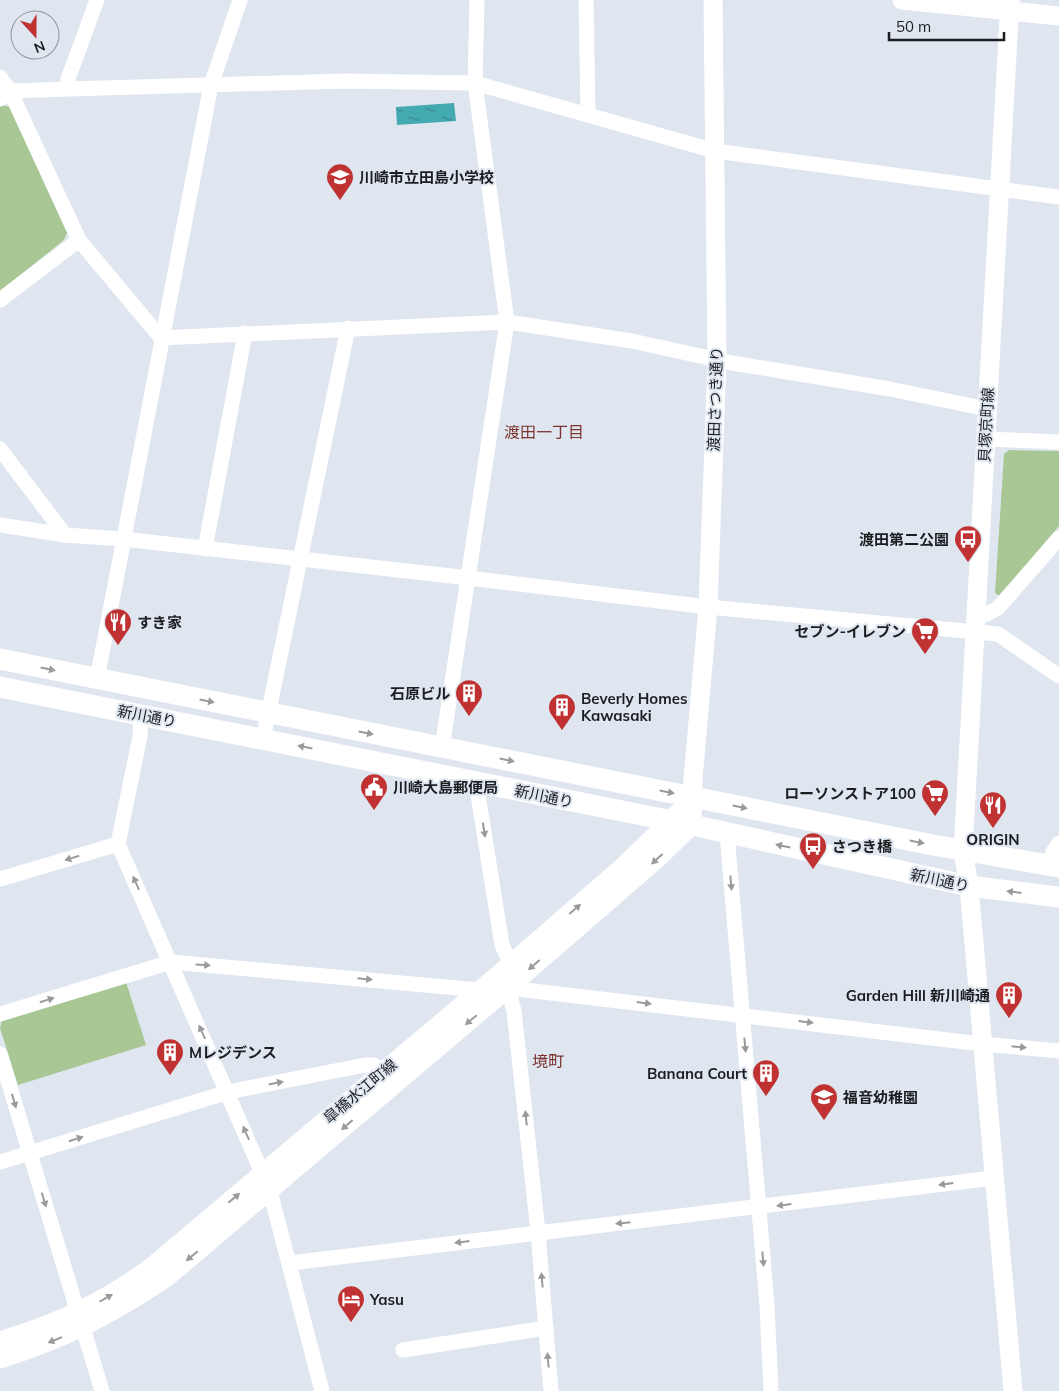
<svg xmlns="http://www.w3.org/2000/svg" width="1059" height="1391" font-family="Mulish,'Noto Sans JP',sans-serif">
<style>
.park{fill:#a8c794}
.water{fill:url(#water-ripples)}
.lines{fill:none;stroke-linecap:round;stroke-linejoin:round}
.minor{stroke:#fff;stroke-width:15}
.tertiary{stroke:#fff;stroke-width:19}
.secondary{stroke:#fff;stroke-width:21}
.oneway{fill:#989a9b}
.labels{text-anchor:middle;dominant-baseline:central;stroke-width:4;stroke-linejoin:round;paint-order:stroke}
.poi-label{font-size:15px;font-weight:bold;fill:#1b1e21;stroke:#dfe6f0;text-anchor:start}
.street-label{font-size:15px;fill:#1b1e21;stroke:#dfe6f0}
.neighbourhood-label{font-size:16px;fill:#7b3430;stroke:#dfe6f0}
</style>
<defs>
<pattern id="water-ripples" width="26" height="14" patternUnits="userSpaceOnUse" patternTransform="scale(1.25)"><rect width="26" height="14" fill="#44aab2"/><path d="M2 4q2-2 4 0t4 0M15 11q2-2 4 0t4 0" fill="none" stroke="#388a90"/></pattern>
</defs>
<rect width="100%" height="100%" fill="#dfe6f0"/>
<g class="park">
<path d="M2 105 10 107 67 233 64 240 0 291V107Z"/>
<path d="M1009 450 1059 451V526L1000 596 995 593 1004 454Z"/>
<path d="M126 982 146 1045 18 1085 0 1028 2 1020Z"/>
</g>
<path class="water" d="M454 103 456 121 397 125 396 107Z"/>
<g class="lines">
<g class="minor">
<path d="M586 0 588 114"/>
<path d="M0 77 10 91 79 240 161 338 507 322 632 341 732 363 890 389 987 409"/>
<path d="M68 89V79L97 0"/>
<path d="M0 99 10 91 68 89 345 81 475 83 715 151 1059 197"/>
<path d="M0 300 79 240"/>
<path d="M985 439 1059 442"/>
<path d="M0 449 65 535"/>
<path d="M0 525 65 535 123 539 460 577 708 607 998 634 1059 676"/>
<path d="M205 549 245 333"/>
<path d="M976 617 987 614 998 608 1059 538"/>
<path d="M97 679 211 85 240 0"/>
<path d="M141 714 140 736 118 844 270 1191 322 1391"/>
<path d="M263 739 348 328"/>
<path d="M442 748 507 322 475 83 477 0"/>
<path d="M476 782 502 945 511 964 508 988 514 1011 538 1232 551 1391"/>
<path d="M727 834 767 1305 771 1391"/>
<path d="M1051 866 1053 852 1059 843"/>
<path d="M0 879 118 844"/>
<path d="M0 1014 171 962 479 990 508 988 982 1044 1059 1051"/>
<path d="M0 1054 78 1313"/>
<path d="M0 1162 228 1092 365 1065H374L382 1072"/>
<path d="M290 1263 994 1178"/>
<path d="M83 1328 102 1391"/>
<path d="M403 1350 546 1328"/>
</g>
<g class="tertiary">
<path d="M902 0 1059 16"/>
<path d="M1010 0 963 851 969 886 1013 1391"/>
<path d="M0 1341C59 1323 105 1302 154 1265L511 964 625 865 678 813"/>
<path d="M0 1359C66 1338 110 1315 167 1277L508 988 659 857 692 825 693 779 708 607 717 360 713 0"/>
</g>
<g class="secondary">
<path d="M0 659 933 845 1059 867"/>
<path d="M0 687 692 825 969 886 1059 897"/>
</g>
</g>
<defs><path id="oneway-solid" d="M-6-.8H1V-3.2L6.5 0L1 3.2V.8H-6Z" transform="scale(1.25)"/></defs>
<g class="oneway">
<use href="#oneway-solid" transform="translate(48 669) rotate(12)"/>
<use href="#oneway-solid" transform="translate(207 701) rotate(11)"/>
<use href="#oneway-solid" transform="translate(366 733) rotate(11)"/>
<use href="#oneway-solid" transform="translate(305 747) rotate(-169)"/>
<use href="#oneway-solid" transform="translate(507 760) rotate(12)"/>
<use href="#oneway-solid" transform="translate(667 792) rotate(11)"/>
<use href="#oneway-solid" transform="translate(740 807) rotate(11)"/>
<use href="#oneway-solid" transform="translate(484 830) rotate(81)"/>
<use href="#oneway-solid" transform="translate(917 842) rotate(11)"/>
<use href="#oneway-solid" transform="translate(783 846) rotate(-168)"/>
<use href="#oneway-solid" transform="translate(72 858) rotate(163)"/>
<use href="#oneway-solid" transform="translate(657 859) rotate(138)"/>
<use href="#oneway-solid" transform="translate(136 883) rotate(-114)"/>
<use href="#oneway-solid" transform="translate(731 883) rotate(85)"/>
<use href="#oneway-solid" transform="translate(1014 892) rotate(-173)"/>
<use href="#oneway-solid" transform="translate(575 909) rotate(-41)"/>
<use href="#oneway-solid" transform="translate(203 965) rotate(4)"/>
<use href="#oneway-solid" transform="translate(534 965) rotate(139)"/>
<use href="#oneway-solid" transform="translate(365 979) rotate(6)"/>
<use href="#oneway-solid" transform="translate(47 1000) rotate(-17)"/>
<use href="#oneway-solid" transform="translate(644 1003) rotate(7)"/>
<use href="#oneway-solid" transform="translate(471 1020) rotate(140)"/>
<use href="#oneway-solid" transform="translate(806 1022) rotate(7)"/>
<use href="#oneway-solid" transform="translate(202 1032) rotate(-114)"/>
<use href="#oneway-solid" transform="translate(745 1045) rotate(85)"/>
<use href="#oneway-solid" transform="translate(1019 1047) rotate(5)"/>
<use href="#oneway-solid" transform="translate(276 1083) rotate(-11)"/>
<use href="#oneway-solid" transform="translate(14 1101) rotate(74)"/>
<use href="#oneway-solid" transform="translate(526 1118) rotate(-96)"/>
<use href="#oneway-solid" transform="translate(347 1125) rotate(139)"/>
<use href="#oneway-solid" transform="translate(246 1133) rotate(-114)"/>
<use href="#oneway-solid" transform="translate(76 1139) rotate(-17)"/>
<use href="#oneway-solid" transform="translate(946 1184) rotate(173)"/>
<use href="#oneway-solid" transform="translate(234 1198) rotate(-40)"/>
<use href="#oneway-solid" transform="translate(44 1200) rotate(73)"/>
<use href="#oneway-solid" transform="translate(784 1205) rotate(173)"/>
<use href="#oneway-solid" transform="translate(623 1223) rotate(174)"/>
<use href="#oneway-solid" transform="translate(462 1242) rotate(173)"/>
<use href="#oneway-solid" transform="translate(192 1256) rotate(140)"/>
<use href="#oneway-solid" transform="translate(763 1259) rotate(85)"/>
<use href="#oneway-solid" transform="translate(542 1280) rotate(-95)"/>
<use href="#oneway-solid" transform="translate(106 1298) rotate(-30)"/>
<use href="#oneway-solid" transform="translate(55 1340) rotate(158)"/>
<use href="#oneway-solid" transform="translate(548 1360) rotate(-95)"/>
</g>
<defs>
<g id="school-pin" transform="scale(1.4375)"><path d="M0 17L-7.5 6A9.5 9.5 0 1 1 7.5 6Z" fill="#c03132" stroke="#dfe6f0"/><path d="M0-5L7-2L0 1L-7-2ZM-4 1L0 2.5L4 1V4Q0 6-4 4Z" fill="#fff"/></g>
<g id="bus-pin" transform="scale(1.4375)"><path d="M0 17L-7.5 6A9.5 9.5 0 1 1 7.5 6Z" fill="#c03132" stroke="#dfe6f0"/><path d="M-5-6H5V4H4V6H2V4H-2V6H-4V4H-5ZM-3.5-4V0h7V-4ZM-3.5 1.2v1.5H-2V1.2ZM2 1.2v1.5H3.5V1.2Z" fill="#fff"/></g>
<g id="restaurant-pin" transform="scale(1.4375)"><path d="M0 17L-7.5 6A9.5 9.5 0 1 1 7.5 6Z" fill="#c03132" stroke="#dfe6f0"/><path d="M-5-6h1v4h1v-4h1v4h1v-4h1v5L-1.5 .5V6h-2V.5L-5-1ZM5-6V6H3V1.5H1.5Q1.5-4 5-6Z" fill="#fff"/></g>
<g id="supermarket-pin" transform="scale(1.4375)"><path d="M0 17L-7.5 6A9.5 9.5 0 1 1 7.5 6Z" fill="#c03132" stroke="#dfe6f0"/><path d="M-6-5.5h2.5l.6 2H6L4.5 2H-2.5L-4.4-4H-6ZM-1.5 3.2a1.3 1.3 0 1 0 .1 0ZM3 3.2a1.3 1.3 0 1 0 .1 0Z" fill="#fff"/></g>
<g id="building-pin" transform="scale(1.4375)"><path d="M0 17L-7.5 6A9.5 9.5 0 1 1 7.5 6Z" fill="#c03132" stroke="#dfe6f0"/><path d="M-4-6H4V6H1V3H-1V6H-4ZM-2.5-4.3h1.7v1.8h-1.7ZM.8-4.3h1.7v1.8H.8ZM-2.5-1h1.7V.8h-1.7ZM.8-1h1.7V.8H.8Z" fill="#fff"/></g>
<g id="civic-pin" transform="scale(1.4375)"><path d="M0 17L-7.5 6A9.5 9.5 0 1 1 7.5 6Z" fill="#c03132" stroke="#dfe6f0"/><path d="M-.6-6.5H3V-4.5H.6V-3L4-1V1h2V6H-6V1h2V-1L-.6-3ZM-1.2 2.5V6h2.4V2.5Z" fill="#fff"/></g>
<g id="hotel-pin" transform="scale(1.4375)"><path d="M0 17L-7.5 6A9.5 9.5 0 1 1 7.5 6Z" fill="#c03132" stroke="#dfe6f0"/><path d="M-6-4.5h1.5V1H6V5H4.5V3h-9V5H-6ZM-4 0a1.8 1.8 0 1 1 3.6 0ZM.5 0V-2.5h3Q6-2.5 6 0Z" fill="#fff"/></g>
</defs>
<g fill-rule="evenodd">
<use href="#school-pin" x="340" y="177"/>
<use href="#bus-pin" x="968" y="539"/>
<use href="#restaurant-pin" x="118" y="622"/>
<use href="#supermarket-pin" x="925" y="631"/>
<use href="#building-pin" x="469" y="693"/>
<use href="#building-pin" x="562" y="707"/>
<use href="#civic-pin" x="374" y="787"/>
<use href="#supermarket-pin" x="935" y="793"/>
<use href="#restaurant-pin" x="993" y="805"/>
<use href="#bus-pin" x="813" y="846"/>
<use href="#building-pin" x="1009" y="995"/>
<use href="#building-pin" x="170" y="1052"/>
<use href="#building-pin" x="766" y="1073"/>
<use href="#school-pin" x="824" y="1097"/>
<use href="#hotel-pin" x="351" y="1299"/>
</g>
<g class="labels">
<g class="poi-label">
<text x="359" y="177">川崎市立田島小学校</text>
<text x="949" y="539" text-anchor="end">渡田第二公園</text>
<text x="137" y="622">すき家</text>
<text x="906" y="631" text-anchor="end">セブン-イレブン</text>
<text x="450" y="693" text-anchor="end">石原ビル</text>
<text x="581" y="698">Beverly Homes<tspan x="581" dy="17">Kawasaki</tspan></text>
<text x="393" y="787">川崎大島郵便局</text>
<text x="916" y="793" text-anchor="end">ローソンストア100</text>
<text x="993" y="839" text-anchor="middle">ORIGIN</text>
<text x="832" y="846">さつき橋</text>
<text x="990" y="995" text-anchor="end">Garden Hill 新川崎通</text>
<text x="189" y="1052">Mレジデンス</text>
<text x="747" y="1073" text-anchor="end">Banana Court</text>
<text x="843" y="1097">福音幼稚園</text>
<text x="370" y="1299">Yasu</text>
</g>
<g class="street-label">
<text transform="translate(715 399) rotate(-88)">渡田さつき通り</text>
<text transform="translate(986 425) rotate(-87)">貝塚京町線</text>
<text transform="translate(147 716) rotate(11)">新川通り</text>
<text transform="translate(544 796) rotate(12)">新川通り</text>
<text transform="translate(940 880) rotate(12)">新川通り</text>
<text transform="translate(360 1091) rotate(-40)">皐橋水江町線</text>
</g>
<g class="neighbourhood-label">
<text x="544" y="432">渡田一丁目</text>
<text x="548" y="1061">境町</text>
</g>
</g>
<g transform="translate(35 35) rotate(159)"><circle r="24" fill="#dfe6f0" stroke="#91969d"/>
<path d="M0-4L9 19L0 12L-9 19Z" fill="#c03132"/>
<text y="-8" font-size="14" font-weight="bold" text-anchor="middle" fill="#1b1e21">N</text>
</g>
<path d="M889 32v8h115v-8" fill="none" stroke="#1b1e21" stroke-width="2.5"/>
<text x="896" y="32" font-size="15" fill="#1b1e21" stroke="#dfe6f0" stroke-width="4" paint-order="stroke">50 m</text>
</svg>
